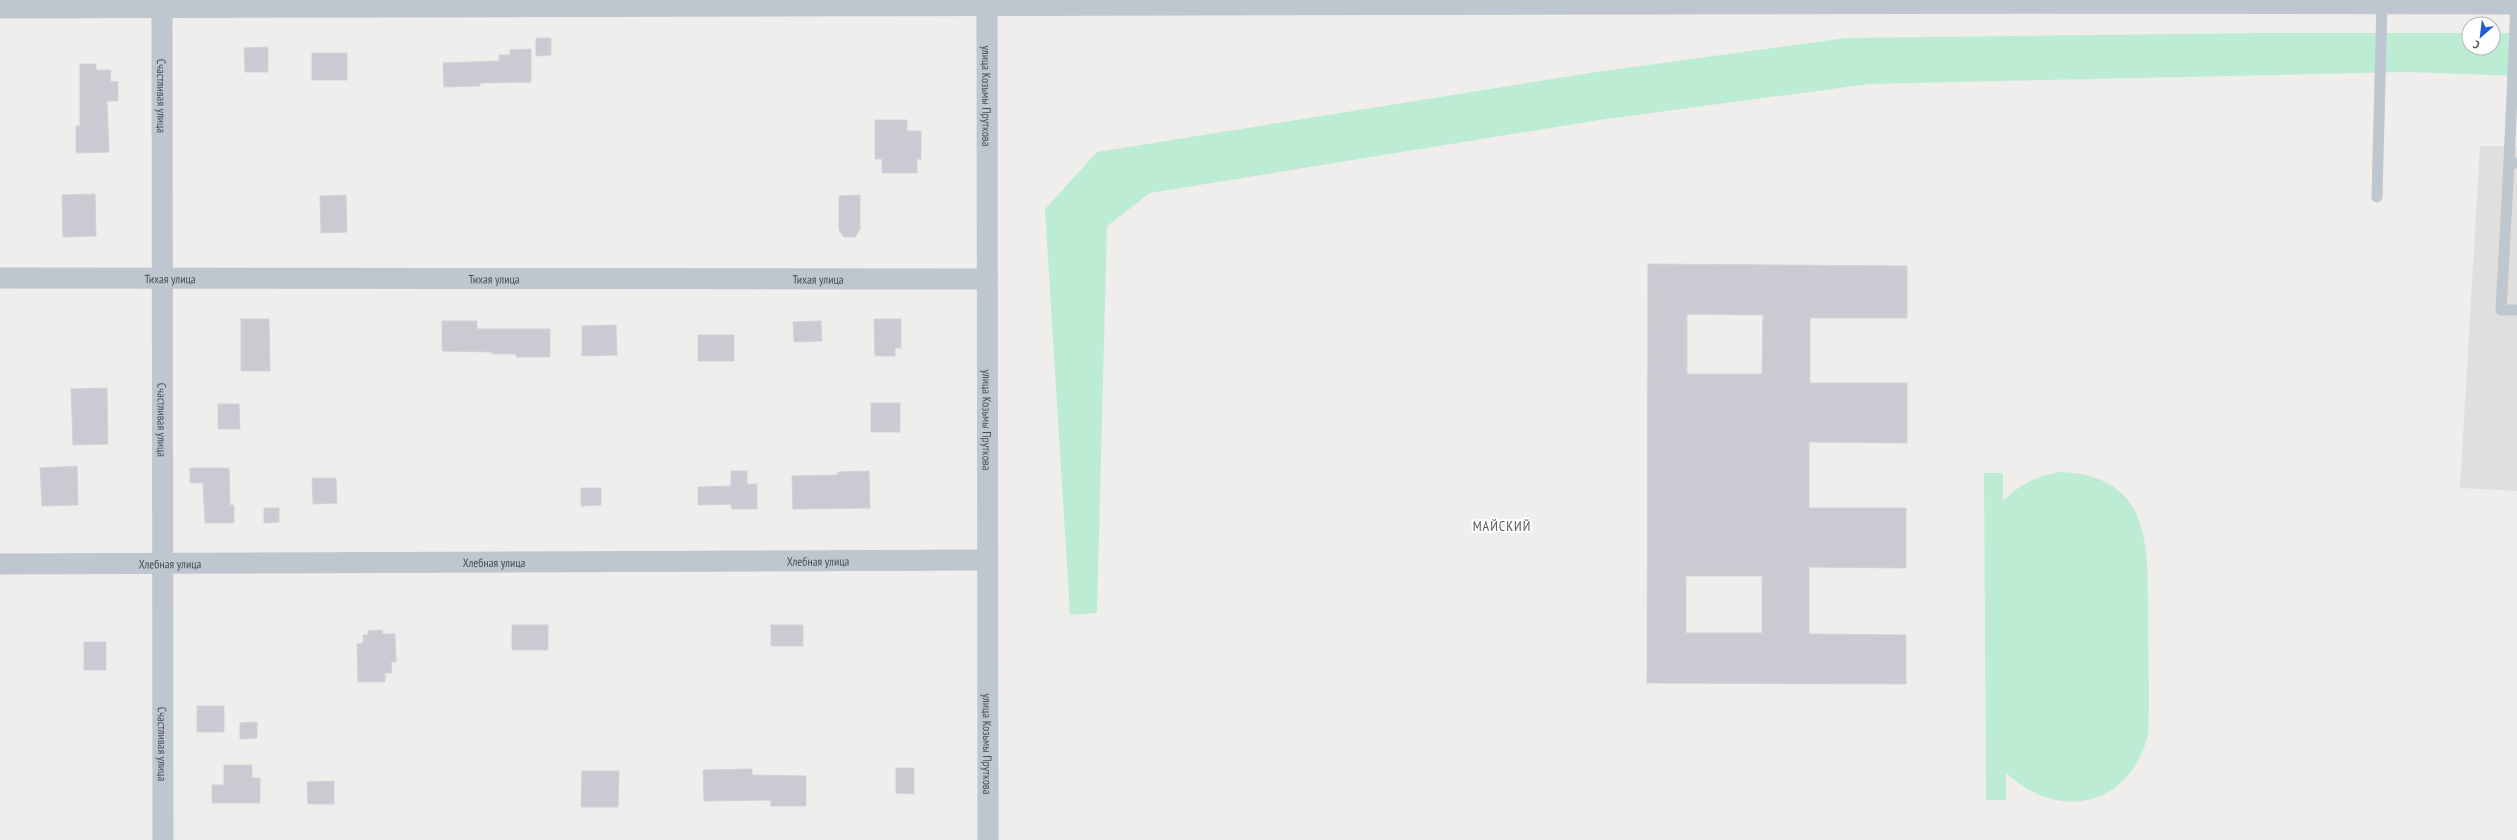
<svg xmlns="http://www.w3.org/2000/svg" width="2517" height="840" font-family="'PT Sans Narrow',sans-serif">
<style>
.education{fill:#e1dede}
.green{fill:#bcecd4}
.building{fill:#cacbd2;stroke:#d1d2d8;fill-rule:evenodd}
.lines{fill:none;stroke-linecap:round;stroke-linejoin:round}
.service{stroke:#bec6cf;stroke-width:11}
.minor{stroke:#bec6cf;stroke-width:21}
.labels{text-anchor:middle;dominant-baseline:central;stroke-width:4;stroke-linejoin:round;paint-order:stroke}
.street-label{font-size:12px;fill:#464e59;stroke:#fff}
.quarter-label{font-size:14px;letter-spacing:1px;fill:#5a5d61;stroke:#fff}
</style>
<rect width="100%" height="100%" fill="#f0eded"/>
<path class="education" d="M2480 146H2517V491L2460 488Z"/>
<g class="green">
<path d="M2256 33H2469V48H2493V33H2517V76L2406 72 1869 84 1599 120 1150 193 1107 226 1097 613 1070 615 1045 209 1097 152 1596 72 1846 38Z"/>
<path d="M2061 472C2157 476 2147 555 2148 626 2148 662 2150 699 2148 735 2129 807 2059 822 2006 773V800H1986L1984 473H2003V501C2020 484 2038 475 2061 472Z"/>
</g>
<g class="building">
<path d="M536 38H551V55L536 56Z"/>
<path d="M268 47V72H245L244 48Z"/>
<path d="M531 49V82L480 83V86L444 87 443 63 499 61V55H510V50Z"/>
<rect x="312" y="53" width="35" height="27"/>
<path d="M80 64H96V70H111L110 81 118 82V101H107L109 152 76 153V126H80Z"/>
<path d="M875 120H907V131H921V159H917V173H882V159H875Z"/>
<path d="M95 194 96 236 63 237 62 195Z"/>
<path d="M346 195 347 232 321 233 320 196Z"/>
<path d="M860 195V229L855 237H844L839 230V196Z"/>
<path d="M1648 264 1907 266V318H1810V383H1907V443L1809 442V508H1906V568L1809 567V634L1906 635V684L1647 683ZM1687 314 1763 315 1762 374H1687ZM1686 576H1762V633H1686Z"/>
<path d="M241 319H269L270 371H241Z"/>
<path d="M874 319H901V348H895V356H875Z"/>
<path d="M442 321H477V329H550V357H516V354H492V352L442 351Z"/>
<path d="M821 321 822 341 794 342 793 322Z"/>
<path d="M616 325 617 355 582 356V326Z"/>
<rect x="698" y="335" width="36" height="26"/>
<path d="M107 388 108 444 73 445 71 389Z"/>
<rect x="871" y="403" width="29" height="29"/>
<path d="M218 404H239L240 429H218Z"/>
<path d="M77 466 78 505 42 506 40 468Z"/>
<path d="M190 468H229L230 505H234V523H205L203 483H190Z"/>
<path d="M731 471H747V484H757V509H732L731 504 698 505V487L731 486Z"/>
<path d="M869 471 870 508 793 509 792 476 838 475V472Z"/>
<path d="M312 478H336L337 503 313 504Z"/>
<path d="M581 488H601V505L581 506Z"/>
<path d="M264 508H279V522L264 523Z"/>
<rect x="512" y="625" width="36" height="25"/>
<rect x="771" y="625" width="32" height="21"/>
<path d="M382 630V634H395L396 662H391L392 673H385V682H358L357 644 363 643V635H368V631Z"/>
<rect x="84" y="642" width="22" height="28"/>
<rect x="197" y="706" width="27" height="26"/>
<path d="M257 722V738L240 739V723Z"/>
<path d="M224 765H252V778H260V803H212V785H224Z"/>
<path d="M896 768H914V794L896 793Z"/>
<path d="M752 769V775L806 776V806H771V800L704 801 703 770Z"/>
<path d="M582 771H619L618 807H581Z"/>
<path d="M334 781V804H308L307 782Z"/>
</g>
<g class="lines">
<g class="service">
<path d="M2509 163 2516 4"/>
<path d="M2517 163H2509L2501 310H2517"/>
<path d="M2377 197 2382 3"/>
</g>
<g class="minor">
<path id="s1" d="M162 0 163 840"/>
<path id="s2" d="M987 0 988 840"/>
<path d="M0 8C839 7 1678 1 2517 4"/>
<path id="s3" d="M0 278 987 279"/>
<path id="s4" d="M0 564 987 560"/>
</g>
</g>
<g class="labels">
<g class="street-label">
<text stroke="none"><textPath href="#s1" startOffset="96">Счастливая улица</textPath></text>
<text stroke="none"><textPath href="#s2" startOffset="96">улица Козьмы Пруткова</textPath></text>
<text stroke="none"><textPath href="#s3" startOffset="170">Тихая улица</textPath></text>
<text stroke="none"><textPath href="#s3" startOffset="494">Тихая улица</textPath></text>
<text stroke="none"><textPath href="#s3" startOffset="818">Тихая улица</textPath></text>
<text stroke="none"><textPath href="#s1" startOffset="420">Счастливая улица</textPath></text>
<text stroke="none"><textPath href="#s2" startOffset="420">улица Козьмы Пруткова</textPath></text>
<text stroke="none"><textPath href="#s4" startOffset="818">Хлебная улица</textPath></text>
<text stroke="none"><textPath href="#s4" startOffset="494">Хлебная улица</textPath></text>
<text stroke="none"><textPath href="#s4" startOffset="170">Хлебная улица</textPath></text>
<text stroke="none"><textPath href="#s1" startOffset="744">Счастливая улица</textPath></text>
<text stroke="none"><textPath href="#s2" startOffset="744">улица Козьмы Пруткова</textPath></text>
</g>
<g class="quarter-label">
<text x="1502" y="526">МАЙСКИЙ</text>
</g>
</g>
<g transform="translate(2481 36) rotate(208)"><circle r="19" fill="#ffffff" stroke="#b5b8bd"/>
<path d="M0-3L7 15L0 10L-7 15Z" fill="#215ed5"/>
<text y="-6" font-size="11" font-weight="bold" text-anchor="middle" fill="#464e59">С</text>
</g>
</svg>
